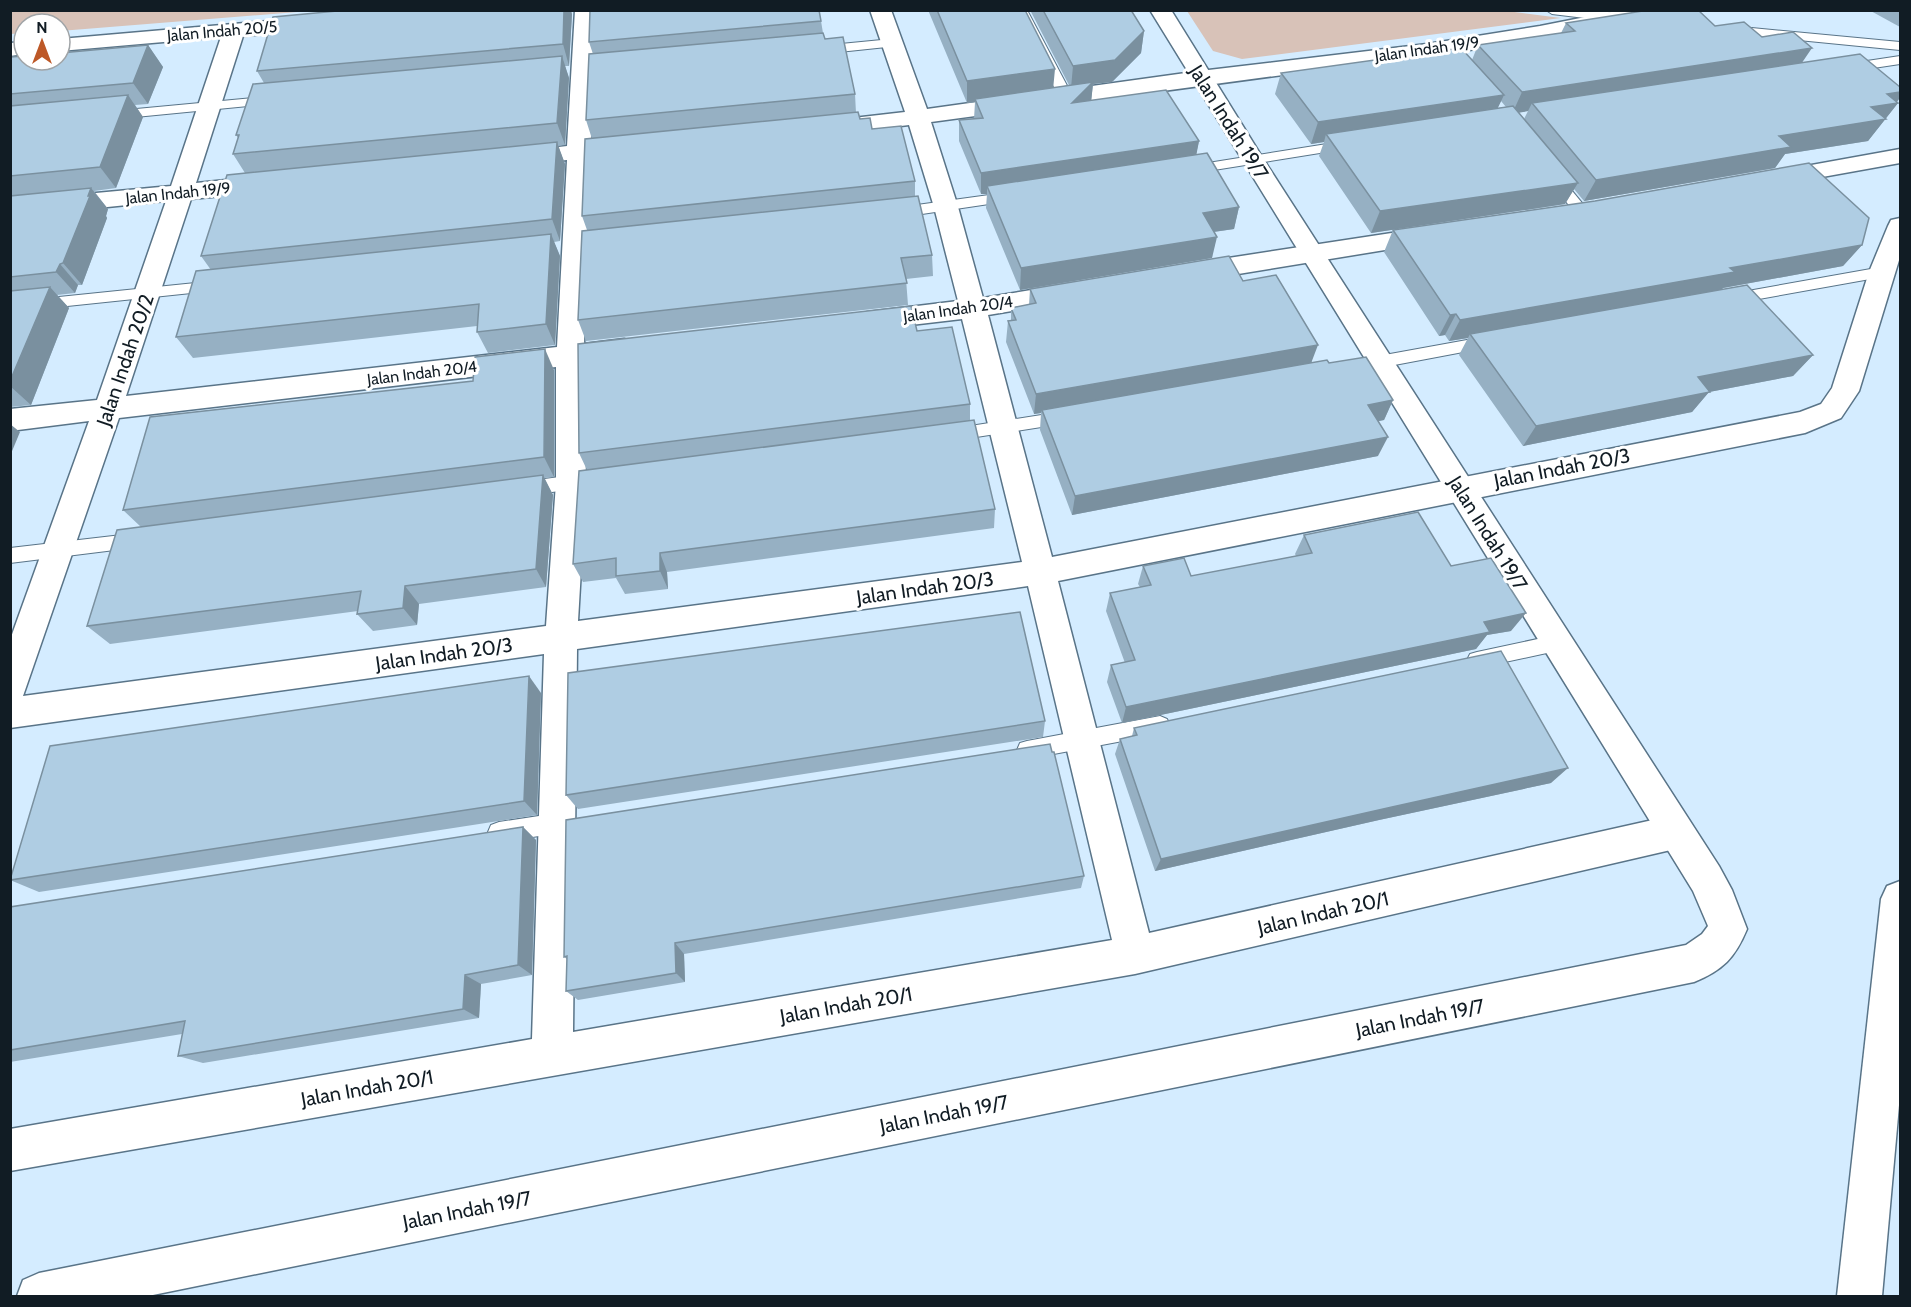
<svg xmlns="http://www.w3.org/2000/svg" width="1911" height="1307" font-family="Cabin,sans-serif">
<style>
.green{fill:#d8c2b8}
.lines{fill:none;stroke-linecap:round;stroke-linejoin:round}
.lane-casing{stroke:#597488;stroke-width:2}
.street-casing{stroke:#597488;stroke-width:3}
.secondary-casing{stroke:#597488;stroke-width:3}
.primary-casing{stroke:#597488;stroke-width:3}
.lane{fill:#fff;fill-rule:evenodd}
.street{fill:#fff;fill-rule:evenodd}
.secondary{fill:#fff;fill-rule:evenodd}
.primary{fill:#fff;fill-rule:evenodd}
.wall{fill:#96b0c3;fill-rule:evenodd}
.shaded-wall{fill:#7a909f}
.building{fill:#afcde3;stroke:#7a909f;stroke-width:1.5}
.labels{text-anchor:middle;dominant-baseline:central;stroke-width:6;stroke-linejoin:round;paint-order:stroke}
.far-street-label{font-size:16px;fill:#111c24;stroke:#fff}
.street-label{font-size:20px;fill:#111c24;stroke:#fff}
</style>
<rect width="100%" height="100%" fill="#d4ecff"/>
<g class="green">
<path d="M11 10H310V11L60 31V24H24V33L11 34Z"/>
<path d="M1507 11 1561 18 1242 59 1213 51 1187 11Z"/>
</g>
<g class="lines">
<g class="lane-casing">
<g id="lane">
<path d="M1015 10H1027L1073 97 1071 100 1066 101 1059 97Z"/>
<path d="M1546 10C1564 10 1611 7 1624 18L1618 22 1552 14Z"/>
<path d="M1731 26 1900 42V50L1727 33 1725 30 1727 27Z"/>
<path d="M892 39 896 40 898 43 896 46 820 54 814 50 820 46Z"/>
<path d="M1900 56V64L1847 72 1841 68 1847 64Z"/>
<path d="M274 96 281 100 279 103 115 119 108 115 115 111Z"/>
<path d="M1346 141 1351 142 1353 145 1351 148 1189 174 1182 170 1189 166Z"/>
<path d="M1554 174 1559 175 1587 209 1589 212 1587 215H1577L1549 181 1547 178 1549 175Z"/>
<path d="M1011 192 1016 194 1018 197 1016 200 895 218 888 213 895 208Z"/>
<path d="M1882 267 1890 272 1887 276 1731 304 1726 303 1723 299 1726 295 1731 294Z"/>
<path d="M215 281 220 282 223 286 220 290 10 312V302Z"/>
<path d="M1489 336 1495 338 1497 342 1495 346 1368 370 1362 368 1360 364 1362 360 1368 358Z"/>
<path d="M1067 411 1073 413 1075 417 1073 421 1067 423 951 441 945 440 942 435 945 430 951 429Z"/>
<path d="M582 474 588 476 591 481 588 486 582 488 522 496 516 494 513 489 516 484 522 482Z"/>
<path d="M139 533 145 535 148 540 145 545 139 547 10 563V548Z"/>
<path d="M1556 635 1563 637 1566 643 1563 649 1556 651 1477 668 1470 666 1467 660 1470 654 1477 652Z"/>
<path d="M1160 716 1167 719 1170 725 1167 731 1160 734 1027 759 1020 757 1017 750 1020 743 1027 741Z"/>
<path d="M565 812 573 815 576 822 573 829 565 832 499 842 491 839 488 832 491 825 499 822Z"/>
</g>
</g>
<g class="street-casing">
<g id="street">
<path d="M575 10H595L591 144 630 140 638 142 642 147 638 152 590 158 584 344 624 339 634 342 638 349 634 356 584 363 586 483 578 621 1022 562 962 319 868 330 859 328 855 321 859 314 868 312 958 301 934 207 909 125 827 135 819 133 815 128 819 123 827 121 905 112 870 10H891L927 109 1200 71 1427 44 1540 26 1621 10H1662L1659 14 1596 29 1484 48 931 122 958 207 983 298 1073 283 1082 286 1086 292 1082 298 1073 301 988 315 1052 557 1800 412 1821 404 1832 388 1869 272 1888 226 1891 220 1900 218V257L1859 391 1841 418 1805 433 1058 581 1149 933 1675 815 1688 820 1693 832 1688 844 1675 849 1135 974 10 1171V1129L532 1039 544 654 10 728V640L89 421 10 431V409L97 400 166 201 10 217V201L171 186 221 37 60 51V39L314 17 321 19 325 23 321 27 314 29 243 36 196 183 265 176 274 179 277 184 274 189 265 192 191 199 126 396 557 347 567 160 517 165 509 163 505 158 509 153 567 146ZM556 367V483L546 626 23 696 119 418ZM1028 586 1112 940 573 1032 577 649Z"/>
<path d="M24 42V54L10 56V43Z"/>
<path d="M1900 149V163L1772 186 1764 184 1760 179 1764 174 1772 172Z"/>
<path d="M1431 227 1440 229 1444 235 1440 241 1189 282 1180 279 1176 273 1180 267 1189 264Z"/>
</g>
</g>
<g class="secondary-casing">
<path id="secondary" d="M1150 10H1171L1264 160 1719 866 1732 890 1747 929C1735 958 1723 970 1694 982L148 1296H17L23 1280 39 1273 1686 945 1702 934 1708 926 1693 891Z"/>
</g>
<g class="primary-casing">
<path id="primary" d="M1900 881V1094L1882 1296H1837L1881 899 1887 886Z"/>
</g>
<use href="#lane" class="lane"/>
<use href="#street" class="street"/>
<use href="#secondary" class="secondary"/>
<use href="#primary" class="primary"/>
</g>
<g class="wall">
<path d="M928 10H1025L1053 88 1069 85 1030 10H1131L1144 31 1141 53 1112 82 1093 84 1091 101 1199 141 1196 154 1239 207 1234 229 1214 232 1212 258 1020 290 986 208 987 194H981L959 141V120L974 119 975 102 967 103Z"/>
<path d="M1869 10H1900V27Z"/>
<path d="M572 14 569 66H565L569 78 565 145 558 146 565 164 560 241 554 242 560 256 555 345 488 353 477 332V326L193 358 176 337 211 270 201 256 245 173 233 154 238 138 236 135 264 83 257 71Z"/>
<path d="M821 21 823 33 825 39 855 94 856 113 860 119 872 129 915 181V196L932 255 933 276 906 279 908 305 586 341 578 320 587 230 582 216 592 139 586 120 593 54 589 42Z"/>
<path d="M1566 23 1715 26 1762 37 1801 63 1898 103 1868 141 1785 154 1775 168 1584 201 1574 189 1565 204 1371 233 1319 156 1324 142 1311 144 1275 94 1281 73 1472 60 1478 45 1561 33ZM1501 101 1506 107 1497 108ZM1528 111 1524 119 1519 112Z"/>
<path d="M148 45 163 67 148 104 135 105 143 117 116 188 94 191 108 209 106 216 107 218 82 285H78L75 293 57 295 69 308 31 405 10 407V57Z"/>
<path d="M1393 230 1862 245 1843 266 1723 288 1721 290 1813 355 1793 376 1709 392 1692 412 1523 446 1459 355 1468 338 1449 341 1445 335 1439 336 1384 252Z"/>
<path d="M1243 281 1312 362 1329 363 1393 400 1384 420 1378 421V456L1072 515 1040 430 1041 413 1034 414 1006 342 1008 321 1011 320V308L1029 305 1030 289Z"/>
<path d="M917 331 970 404V421L995 509 994 528 667 572 668 589 625 594 616 578 583 582 573 564 587 470 579 453Z"/>
<path d="M554 370V477L544 478 553 495 546 587 419 604 417 625 373 631 357 614 358 611 110 644 87 626 141 527 123 510 473 381Z"/>
<path d="M1304 535 1451 566 1511 631 1487 635 1476 649 1122 723 1107 682 1111 665 1125 663 1106 611 1110 593 1140 587 1138 584 1143 566 1191 576 1296 556 1295 554Z"/>
<path d="M541 693 537 815 39 892 10 880Z"/>
<path d="M1045 721 1043 737 578 809 566 795Z"/>
<path d="M1134 728 1551 783 1379 820 1155 871 1115 754 1120 739 1132 736Z"/>
<path d="M523 827 536 840 532 975 481 984 479 1018 203 1063 178 1056 182 1034 10 1062V907Z"/>
<path d="M1084 876 1081 888 684 954 685 982 578 1000 566 991 567 959 564 957Z"/>
</g>
<g class="shaded-wall">
<path d="M564 10H571L572 14 569 66 563 44Z"/>
<path d="M1144 31 1141 53 1112 82 1093 84 1091 103H1072L1071 88 1073 66Z"/>
<path d="M148 45 163 67 148 104 133 83Z"/>
<path d="M1812 48 1797 70 1532 103 1528 111 1512 114 1522 92Z"/>
<path d="M562 56 569 78 565 145 557 123Z"/>
<path d="M1055 69 1053 90 975 99V102L967 103V81Z"/>
<path d="M1900 92V98L1896 103H1898L1868 141 1785 154 1775 168 1584 201 1596 180 1871 107 1887 94Z"/>
<path d="M128 95 143 117 116 188 100 167Z"/>
<path d="M1504 95 1494 116 1326 134 1324 142 1311 144 1318 122Z"/>
<path d="M1199 141 1195 162 987 186V194H981V173Z"/>
<path d="M557 142 565 164 560 241 552 219Z"/>
<path d="M1578 183 1565 204 1371 233 1380 211Z"/>
<path d="M91 188 108 209 106 216 107 218 82 285 63 263Z"/>
<path d="M1239 207 1234 229 1198 234 1203 213Z"/>
<path d="M551 234 560 256 555 345 546 324Z"/>
<path d="M1217 237 1212 258 1020 290 1021 268Z"/>
<path d="M1862 245 1843 266 1723 288 1718 294 1470 334 1468 338 1449 341 1460 320 1730 268Z"/>
<path d="M60 264 78 285 75 293 56 272Z"/>
<path d="M50 287 69 308 31 405 10 386V381Z"/>
<path d="M1456 314 1445 335 1439 336 1450 315Z"/>
<path d="M1318 345 1310 366 1042 410 1041 413 1034 414 1036 394Z"/>
<path d="M545 349 554 370V477L544 457Z"/>
<path d="M1813 355 1793 376 1709 392 1692 412 1523 446 1536 426 1698 377Z"/>
<path d="M1393 400 1384 420 1359 425 1368 405Z"/>
<path d="M10 424 20 432 10 456Z"/>
<path d="M1388 437 1378 456 1072 515 1075 496Z"/>
<path d="M543 475 553 495 546 587 536 569Z"/>
<path d="M660 553 667 572 668 589 660 571Z"/>
<path d="M405 586 419 604 417 625 403 608Z"/>
<path d="M1526 613 1511 631 1487 635 1476 649 1122 723 1126 707 1484 622Z"/>
<path d="M529 676 541 693 537 815 524 801Z"/>
<path d="M1568 768 1551 783 1379 820 1155 871 1161 859 1392 807Z"/>
<path d="M523 827 536 840 532 975 518 965Z"/>
<path d="M675 943 684 954 685 982 676 973Z"/>
<path d="M465 975 481 984 479 1018 463 1009Z"/>
</g>
<g class="building">
<path d="M348 10H564L563 44 257 71 273 17Z"/>
<path d="M590 10H819L821 21 589 42Z"/>
<path d="M937 10H1025L1055 69 967 81Z"/>
<path d="M1043 10H1131L1144 31 1115 60 1073 66Z"/>
<path d="M1649 10H1698L1715 26 1744 22 1762 37 1793 32 1812 48 1522 92 1478 45 1575 31 1566 23Z"/>
<path d="M823 33 825 39 843 37 855 94 586 120 589 54Z"/>
<path d="M148 45 133 83 10 94V57L24 56V60H60V53Z"/>
<path d="M1461 48 1504 95 1318 122 1281 73Z"/>
<path d="M1860 54 1900 87V92L1887 94 1898 103 1871 107 1886 119 1779 136 1791 147 1596 180 1532 103Z"/>
<path d="M562 56 557 123 233 154 239 135H236L253 84Z"/>
<path d="M1093 82 1072 103 1166 90 1199 141 981 173 959 120 983 118 975 99Z"/>
<path d="M128 95 100 167 10 176V106Z"/>
<path d="M1513 106 1578 183 1380 211 1326 134Z"/>
<path d="M858 112 860 119 870 118 872 129 901 126 915 181 582 216 585 139Z"/>
<path d="M557 142 552 219 201 256 227 175Z"/>
<path d="M1207 153 1239 207 1203 213 1217 237 1021 268 987 186Z"/>
<path d="M1809 163 1869 218 1862 245 1730 268 1735 272 1460 320 1456 314 1450 315 1393 230 1595 201Z"/>
<path d="M91 188 88 196H90L63 263 60 264 56 272 10 277V196Z"/>
<path d="M918 196 932 255 901 258 907 283 578 320 582 231Z"/>
<path d="M551 234 546 324 477 332 479 304 176 337 196 271Z"/>
<path d="M1229 256 1243 281 1276 275 1318 345 1036 394 1008 321 1016 320 1011 308 1036 303 1030 289Z"/>
<path d="M1747 285 1813 355 1698 377 1710 392 1536 426 1470 334Z"/>
<path d="M50 287 10 381V291Z"/>
<path d="M911 306 917 331 952 327 970 404 579 453 578 344Z"/>
<path d="M545 349 544 457 123 510 150 417 473 381 475 357Z"/>
<path d="M1366 357 1393 400 1368 405 1388 437 1075 496 1042 410 1327 360 1329 363Z"/>
<path d="M974 420 995 509 660 553V571L616 576V558L573 564 579 471Z"/>
<path d="M543 475 536 569 405 586 403 608 357 614 361 591 87 626 117 530Z"/>
<path d="M1418 512 1451 566 1491 558 1526 613 1484 622 1490 632 1126 707 1111 665 1135 660 1110 593 1151 585 1143 566 1184 558 1191 576 1312 553 1304 535Z"/>
<path d="M1020 612 1045 721 566 795 568 673Z"/>
<path d="M1501 651 1568 768 1392 807 1161 859 1120 739 1137 735 1134 728Z"/>
<path d="M529 676 524 801 10 880 50 746Z"/>
<path d="M1050 744 1052 752H1054L1084 876 675 943 676 973 566 991 567 956 564 957 566 820Z"/>
<path d="M523 827 518 965 465 975 463 1009 178 1056 185 1021 10 1050V907Z"/>
</g>
<g class="labels">
<g class="far-street-label">
<text transform="translate(222 31) rotate(-5)">Jalan Indah 20/5</text>
<text transform="translate(1427 49) rotate(-8)">Jalan Indah 19/9</text>
<text transform="translate(178 193) rotate(-6)">Jalan Indah 19/9</text>
<text transform="translate(958 309) rotate(-8)">Jalan Indah 20/4</text>
<text transform="translate(422 373) rotate(-7)">Jalan Indah 20/4</text>
</g>
<g class="street-label">
<text transform="translate(1229 122) rotate(58)">Jalan Indah 19/7</text>
<text transform="translate(125 360) rotate(-71)">Jalan Indah 20/2</text>
<text transform="translate(1562 468) rotate(-11)">Jalan Indah 20/3</text>
<text transform="translate(1488 533) rotate(58)">Jalan Indah 19/7</text>
<text transform="translate(925 588) rotate(-8)">Jalan Indah 20/3</text>
<text transform="translate(444 654) rotate(-8)">Jalan Indah 20/3</text>
<text transform="translate(1323 913) rotate(-13)">Jalan Indah 20/1</text>
<text transform="translate(846 1005) rotate(-10)">Jalan Indah 20/1</text>
<text transform="translate(1420 1018) rotate(-11)">Jalan Indah 19/7</text>
<text transform="translate(367 1088) rotate(-10)">Jalan Indah 20/1</text>
<text transform="translate(944 1114) rotate(-11)">Jalan Indah 19/7</text>
<text transform="translate(467 1210) rotate(-11)">Jalan Indah 19/7</text>
</g>
</g>
<rect width="1911" height="1307" fill="none" stroke="#111c24" stroke-width="24"/>
<g transform="translate(42 42)"><circle r="28" fill="#ffffff" stroke="#a0a4a7" stroke-width="1.5"/>
<path d="M0-4.5L10 22L0 15L-10 22Z" fill="#bd5827"/>
<text y="-9" font-size="16" font-weight="bold" text-anchor="middle" fill="#111c24">N</text>
</g>
</svg>
